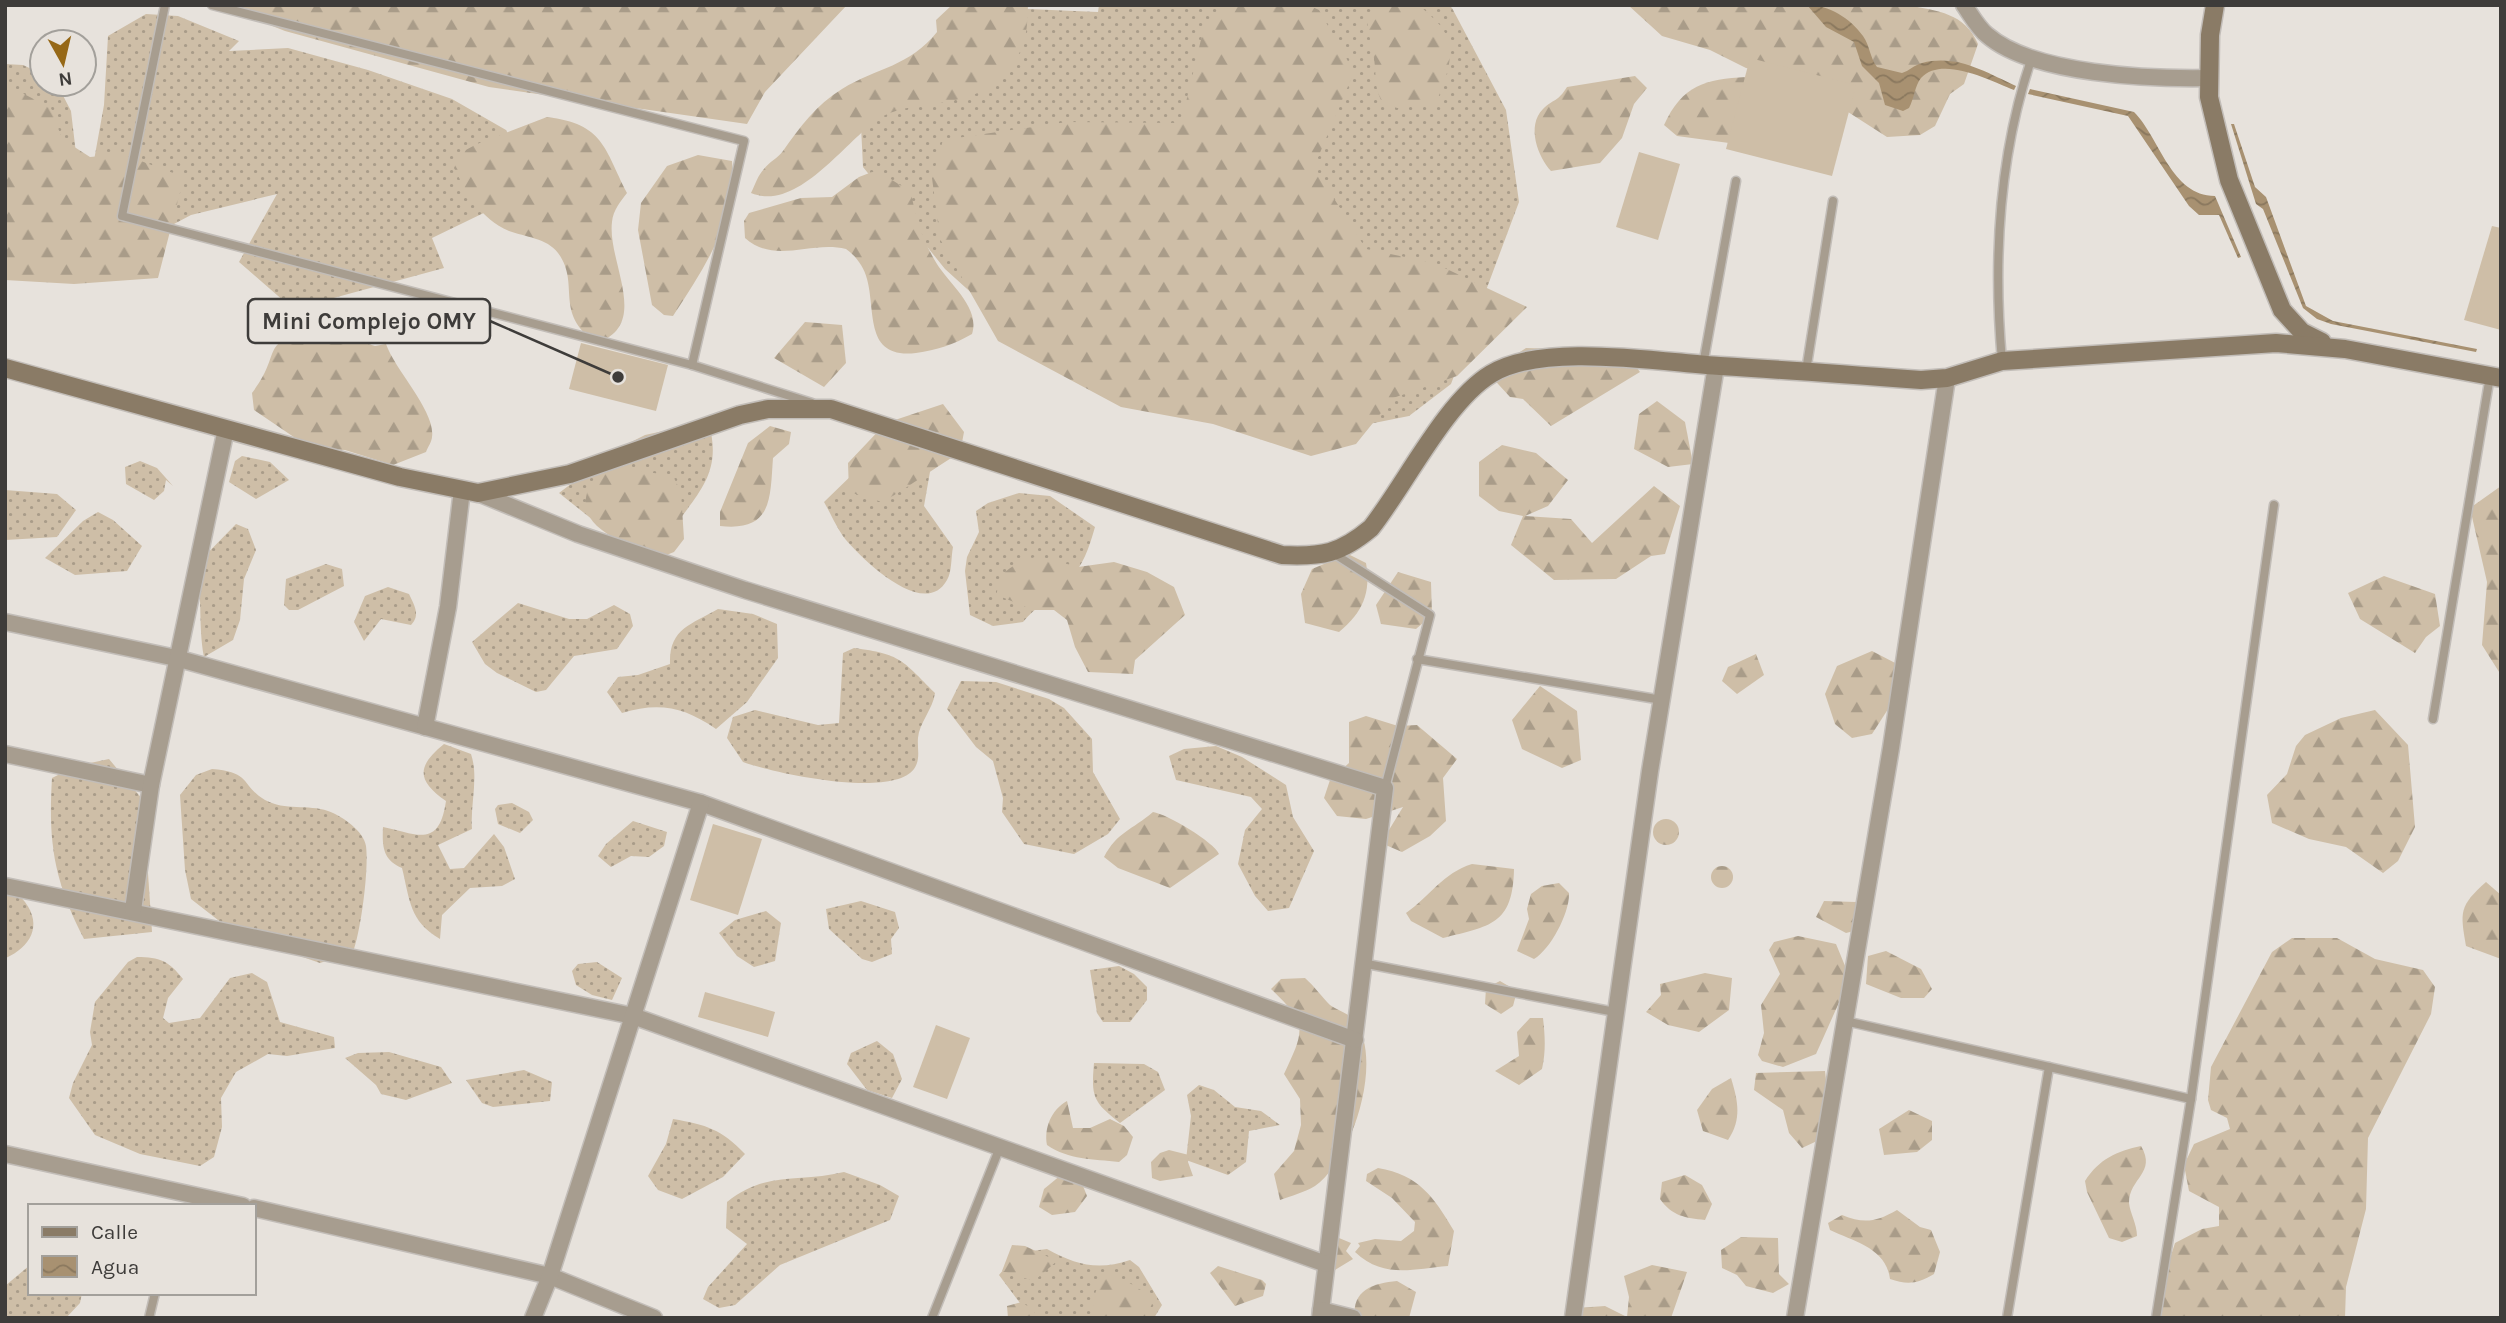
<svg xmlns="http://www.w3.org/2000/svg" width="2506" height="1323" font-family="Karla,sans-serif">
<style>
.grass{fill:url(#grass-dots)}
.forest{fill:url(#forest-firs)}
.pitch{fill:#cebea7}
.water{fill:url(#water-waves)}
.lines{fill:none;stroke-linecap:round;stroke-linejoin:round}
.service-casing{stroke:#c2bdb8;stroke-width:11}
.minor-casing{stroke:#c2bdb8;stroke-width:19}
.secondary-casing{stroke:#c2bdb8;stroke-width:21}
.service{stroke:#a79d8f;stroke-width:8}
.minor{stroke:#a79d8f;stroke-width:16}
.secondary{stroke:#8a7b66;stroke-width:18}
.leader{fill:none;stroke:#3e3c3a;stroke-width:2.5}
.callout-dot{fill:#3e3c3a;stroke:#e7e2dc;stroke-width:2.5}
.callout{fill:#e7e2dc;stroke:#3e3c3a;stroke-width:2.5}
.callout-label{font-size:23px;text-anchor:middle;font-weight:bold;fill:#3e3c3a}
</style>
<defs>
<pattern id="grass-dots" width="8" height="8" patternUnits="userSpaceOnUse" patternTransform="scale(1.75)"><rect width="8" height="8" fill="#cebea7"/><path d="M2 2h.1M6 6h.1" fill="none" stroke="#a99c89" stroke-width="1.8" stroke-linecap="round"/></pattern>
<pattern id="forest-firs" width="22" height="20" patternUnits="userSpaceOnUse" patternTransform="scale(1.75)"><rect width="22" height="20" fill="#cebea7"/><path d="M5 1l3.5 6h-7zM16 11l3.5 6h-7z" fill="#a99c89"/></pattern>
<pattern id="water-waves" width="16" height="10" patternUnits="userSpaceOnUse" patternTransform="scale(1.75)"><rect width="16" height="10" fill="#a89171"/><path d="M0 5q4-4 8 0t8 0" fill="none" stroke="#8a785e"/></pattern>
</defs>
<rect width="100%" height="100%" fill="#e7e2dc"/>
<g class="grass">
<path d="M1099 5H1449L1452 8 1506 110 1519 202 1451 384 1409 416 1354 427 1162 414 1040 355 945 269 863 167 859 85 1005 8 1098 12Z"/>
<path d="M146 14 178 16 239 41 229 51 288 48 368 70 452 99 506 130 534 182 523 194 432 238 444 268 293 309 239 262 277 194 191 215 104 261 87 199 104 105 108 36Z"/>
<path d="M5 64 23 65 42 74V84H57L71 111 77 162 5 221Z"/>
<path d="M713 420 709 424C721 469 703 488 677 523L603 528 559 493 617 449 645 435Z"/>
<path d="M242 456 270 462 289 480 256 499 229 482 235 461Z"/>
<path d="M140 461 157 468 173 486 166 480 164 491 154 500 126 484 125 467Z"/>
<path d="M931 466 924 506 953 547C951 557 952 572 947 580 925 620 864 561 846 540 837 529 831 514 824 502L858 469Z"/>
<path d="M5 490 57 494 76 510 57 537 5 540Z"/>
<path d="M1019 493 1050 496 1095 527C1089 548 1083 566 1068 582 1054 597 1036 606 1023 622L993 626 970 615 965 571 967 557 979 532 976 511 988 503Z"/>
<path d="M98 512 113 520 142 546 127 571 75 575 45 558 83 521Z"/>
<path d="M236 524 248 529 256 550 244 579 240 620 233 640 204 657C198 624 203 597 196 565Z"/>
<path d="M326 564 342 569 344 586 298 610H289L284 605 286 579Z"/>
<path d="M388 587 409 594C414 605 421 615 411 625L381 619 364 641 354 622 365 596Z"/>
<path d="M518 603 569 619H587L614 605 630 614 633 626 617 649 574 656 546 690 536 692 497 673 485 664 472 642Z"/>
<path d="M718 609 753 614 777 624 778 658 747 702 716 729C684 707 659 702 622 713L607 692 618 677 638 675 670 664C669 628 691 625 718 609Z"/>
<path d="M854 648C901 654 902 660 935 693 933 709 919 723 918 738 917 748 921 759 914 769 892 799 774 773 743 762L727 738 733 717 755 710 818 725 839 723 843 653Z"/>
<path d="M961 681 996 682 1049 699 1064 708 1092 739 1093 772 1120 819 1108 834 1074 854 1024 844 1002 812 1003 798 993 761 976 747 947 709Z"/>
<path d="M444 744 471 754C479 778 470 804 472 829L438 845 450 869 464 868 494 834 504 847 515 879 502 886 470 888 442 915 440 939C409 921 410 900 402 868 383 860 382 847 383 827 417 834 439 849 446 801 416 780 417 766 444 744Z"/>
<path d="M1216 746 1242 757 1286 785 1293 817 1314 851 1289 908 1268 911 1255 896 1238 864 1245 830 1262 809 1251 797 1176 780 1169 756 1184 749Z"/>
<path d="M109 759 143 800 152 932 84 939C54 881 48 843 52 778L76 766Z"/>
<path d="M212 769C252 772 241 786 265 800 285 811 308 804 328 811 342 816 364 831 366 846 369 869 361 930 353 952L320 963 236 934 191 899 185 870 180 795 196 775Z"/>
<path d="M512 803 529 812 533 820 520 833 498 824 495 809 498 805Z"/>
<path d="M633 821 667 832 664 846 649 857 631 856 611 867 598 856 606 844Z"/>
<path d="M5 882C11 890 19 894 25 902 43 926 30 947 6 958Z"/>
<path d="M861 901 895 912 899 928 891 939 892 954 872 962 862 959 829 929 826 909Z"/>
<path d="M766 911 781 923 775 961 754 967 737 956 719 933 735 920Z"/>
<path d="M137 957C160 957 169 961 183 979L168 998 163 1018 169 1023 200 1018 230 978 252 973 267 982 280 1022 334 1037 335 1048 287 1056 268 1054 236 1072 221 1098 222 1127 214 1157 200 1166 140 1154 95 1135 69 1098 73 1083 92 1045 90 1032 95 1002 128 962Z"/>
<path d="M597 962 622 978 612 1000 592 995 576 985 572 971 578 964Z"/>
<path d="M1119 966 1134 974 1147 987V1000L1130 1022H1103L1097 1013 1090 970Z"/>
<path d="M877 1041 893 1054 902 1079 892 1098 867 1090 847 1064 851 1053Z"/>
<path d="M389 1052 441 1067 452 1083 406 1100 381 1094 376 1085 345 1058 358 1053Z"/>
<path d="M1094 1063 1144 1064 1158 1072 1165 1090 1120 1123C1093 1102 1091 1097 1094 1063Z"/>
<path d="M524 1070 552 1082 550 1101 493 1107 482 1103 466 1080Z"/>
<path d="M1199 1085 1214 1090 1235 1107 1261 1111 1280 1125 1249 1131 1246 1162 1228 1175 1186 1160 1191 1116 1187 1095Z"/>
<path d="M673 1119C707 1125 721 1129 745 1154L723 1177 682 1199 658 1190 648 1176 666 1144Z"/>
<path d="M844 1172 880 1185 899 1196 890 1220 780 1265 735 1305 719 1308 703 1299 708 1287 747 1244 726 1228 727 1202C767 1170 800 1183 844 1172Z"/>
<path d="M1047 1249C1076 1265 1098 1271 1130 1260L1139 1267 1162 1305 1154 1318H1031L999 1275 1017 1253Z"/>
<path d="M30 1265V1293H82L80 1303 66 1318H5V1286Z"/>
</g>
<g class="forest">
<path d="M236 5H847L765 92 747 124 489 87 285 31 252 18Z"/>
<path d="M952 5H1028C1027 35 1026 50 1005 73 969 114 911 96 877 120 843 144 797 212 751 193 755 185 758 175 764 169 769 162 778 158 783 151 800 127 816 105 842 89 878 67 909 67 937 32L936 20Z"/>
<path d="M1224 5H1308L1319 10 1354 72 1314 167 1366 249 1434 263 1527 307 1457 376 1393 398 1356 444 1311 456 1213 424 1121 407 998 341 940 239 932 178 943 140 1067 122 1181 123 1204 27Z"/>
<path d="M1381 5C1391 5 1404 3 1414 5 1423 7 1430 15 1436 21 1461 45 1447 76 1436 103L1397 108 1381 100C1375 87 1376 80 1375 67 1374 49 1367 34 1367 16Z"/>
<path d="M1628 5H1907C1938 11 1965 13 1978 44L1964 84 1950 94 1935 126 1920 135 1887 137 1795 78 1746 68 1710 50 1662 36Z"/>
<path d="M1635 76 1647 88 1634 104 1622 138 1600 163 1551 171C1538 157 1526 126 1543 109 1553 99 1558 102 1567 87Z"/>
<path d="M1746 77 1729 143 1677 136 1664 125C1682 85 1706 79 1746 77Z"/>
<path d="M5 91 22 93 51 108 62 139 90 157 122 154 184 177 158 278 74 284 5 280Z"/>
<path d="M547 117C604 124 604 148 627 193 621 201 613 210 612 222 607 262 652 325 596 343 553 312 581 284 558 253 547 238 525 237 509 231 480 218 468 195 454 168L462 152 477 144Z"/>
<path d="M698 155 732 161C737 221 704 268 673 316L664 315 652 305 638 230 641 203 667 166Z"/>
<path d="M872 172 881 173 911 192C915 216 922 238 934 259 946 282 981 306 972 334 953 345 937 350 916 353 864 359 876 312 867 279 864 267 856 256 846 249 811 240 775 265 745 238L744 221 749 213 801 198 832 197 859 177Z"/>
<path d="M805 322 842 325 846 363 824 387 774 358Z"/>
<path d="M323 330 375 346 386 344C395 370 436 412 432 437 432 441 428 447 426 452L393 465 345 450 310 448 254 410 252 393C286 349 254 341 323 330Z"/>
<path d="M1526 348 1624 351 1640 372 1551 426 1523 399 1510 397 1488 373Z"/>
<path d="M1657 401 1685 422 1693 464 1668 467 1634 449 1639 414Z"/>
<path d="M943 404 964 432 960 453C933 468 910 487 882 502L849 492 848 463 886 423Z"/>
<path d="M770 426 791 432 789 444 773 458C770 498 773 532 720 526V512L748 443Z"/>
<path d="M1502 445 1536 453 1568 480 1548 506 1525 516 1571 519 1592 543 1654 486 1680 506 1665 554 1651 556 1616 579 1554 580 1511 545 1523 516 1499 511 1479 496V462Z"/>
<path d="M622 468 673 476 681 492 684 539 674 552 659 558C632 545 573 530 588 490 594 473 606 470 622 468Z"/>
<path d="M2501 486V675L2482 645 2487 582 2470 508Z"/>
<path d="M1348 554 1366 563C1371 593 1363 612 1339 632L1305 623 1301 594 1312 569Z"/>
<path d="M1038 556 1078 567 1114 562 1147 572 1174 587 1185 615 1135 660 1133 674 1088 672 1075 647 1067 620 1054 610H1033L997 595C997 569 1016 564 1038 556Z"/>
<path d="M1398 572 1431 582 1432 615 1416 629 1381 624 1376 605Z"/>
<path d="M2384 576 2435 594 2440 626 2426 637 2415 653 2360 619 2348 593Z"/>
<path d="M1872 651 1901 666 1892 703 1872 734 1852 738 1835 724 1825 694 1837 666Z"/>
<path d="M1756 654 1764 675 1737 694 1722 681 1728 667Z"/>
<path d="M1540 686 1577 711 1581 760 1562 768 1522 749 1512 720Z"/>
<path d="M2375 710 2408 745 2415 827 2398 861 2383 873 2346 847 2309 839 2272 823 2267 795 2287 774 2296 746 2305 735 2341 718Z"/>
<path d="M1366 716 1398 726 1417 725 1457 759 1443 778 1446 821 1430 836 1402 852 1381 843 1403 807 1366 819 1337 816 1324 798 1330 780 1349 763V722Z"/>
<path d="M1153 812C1167 814 1214 842 1219 854L1170 888 1118 868 1104 857C1117 832 1132 830 1153 812Z"/>
<circle cx="1666" cy="832" r="13"/>
<path d="M1472 864 1514 869C1513 925 1490 926 1443 938L1411 921 1406 913C1430 896 1443 873 1472 864Z"/>
<circle cx="1722" cy="877" r="11"/>
<path d="M2486 882 2501 895V959L2466 946C2460 912 2459 906 2486 882Z"/>
<path d="M1559 883 1569 893C1570 912 1551 949 1534 959L1517 951 1529 919 1527 909 1531 894 1542 886Z"/>
<path d="M1824 901 1856 902 1854 931 1846 933 1816 917Z"/>
<path d="M1798 936 1836 944 1850 978 1816 1054 1783 1067 1762 1061 1758 1055 1764 1033 1761 1005 1780 974 1769 950 1774 942Z"/>
<path d="M2292 938H2337L2375 959 2423 970 2435 987 2431 1014 2368 1138 2366 1209 2346 1287 2345 1318H2151L2175 1243 2202 1229 2219 1226V1207L2189 1191 2184 1165 2194 1144 2230 1129 2227 1118 2211 1110 2208 1100 2211 1067 2272 952Z"/>
<path d="M1886 951 1921 969 1932 989 1924 998H1901L1866 984 1868 956Z"/>
<path d="M1705 973 1732 978 1729 1010 1699 1032 1668 1025 1646 1012 1661 995 1660 984Z"/>
<path d="M1305 978C1314 986 1323 998 1330 1005 1337 1010 1347 1013 1353 1019 1386 1056 1352 1161 1315 1186 1305 1192 1291 1196 1280 1200L1274 1174 1294 1151 1301 1125 1300 1099 1284 1074C1305 1029 1308 1024 1271 989L1281 979Z"/>
<path d="M1500 981 1517 991 1513 1006 1501 1014 1485 1004 1486 988Z"/>
<path d="M1530 1018H1543C1545 1036 1546 1051 1542 1069L1519 1085 1495 1071 1519 1056 1517 1032Z"/>
<path d="M1825 1071 1832 1134 1802 1148 1789 1133 1783 1110 1754 1090 1756 1073Z"/>
<path d="M1731 1078C1738 1101 1742 1119 1728 1140L1703 1131 1697 1110 1712 1089Z"/>
<path d="M1067 1101 1073 1128H1090L1110 1119 1124 1126 1133 1137 1127 1155 1119 1162C1093 1159 1069 1160 1047 1145 1044 1128 1051 1110 1067 1101Z"/>
<path d="M1909 1110 1932 1121V1140L1917 1152 1884 1155 1879 1129Z"/>
<path d="M2141 1146C2157 1173 2129 1178 2129 1203 2130 1213 2137 1224 2137 1236L2122 1242 2109 1238 2087 1192 2085 1181C2099 1159 2117 1151 2141 1146Z"/>
<path d="M1169 1150 1189 1155 1188 1162 1193 1176 1160 1181 1152 1178 1151 1162 1160 1153Z"/>
<path d="M1378 1168C1419 1175 1434 1197 1454 1231L1448 1266C1412 1269 1384 1279 1355 1252L1360 1246 1358 1243 1375 1239 1401 1241 1414 1231 1415 1222 1392 1198 1366 1181 1367 1174Z"/>
<path d="M1061 1175 1081 1181 1087 1196 1075 1212 1052 1215 1039 1207 1044 1189Z"/>
<path d="M1685 1175 1702 1185 1712 1204 1705 1220C1685 1218 1672 1216 1660 1199L1662 1182Z"/>
<path d="M1897 1210 1920 1227 1931 1230 1940 1252 1934 1274C1918 1284 1907 1285 1890 1279 1886 1248 1855 1242 1830 1230L1828 1223 1842 1215C1864 1224 1876 1222 1897 1210Z"/>
<path d="M1741 1237 1778 1238 1779 1274 1789 1284 1773 1293 1746 1286 1737 1275 1722 1268 1721 1250Z"/>
<path d="M1339 1238 1351 1243 1346 1251 1353 1259 1330 1273V1239Z"/>
<path d="M1012 1245 1025 1246 1057 1261 1034 1281 1002 1271Z"/>
<path d="M1652 1265 1687 1272 1671 1318H1575L1577 1308 1605 1306 1627 1317 1629 1297 1624 1276Z"/>
<path d="M1218 1266 1262 1280 1266 1284 1263 1296 1235 1306 1210 1273Z"/>
<path d="M1111 1272C1125 1282 1144 1288 1153 1302L1145 1318H1095C1091 1297 1095 1286 1111 1272Z"/>
<path d="M1397 1281 1416 1292 1409 1318H1355C1351 1290 1374 1283 1397 1281Z"/>
<path d="M1022 1302 1034 1311 1035 1318H1008L1007 1306Z"/>
</g>
<g class="pitch">
<path d="M1750 58 1856 85 1832 176 1726 149Z"/>
<path d="M1639 152 1680 164 1658 240 1616 227Z"/>
<path d="M2492 226 2501 228V330L2464 320Z"/>
<path d="M581 343 668 365 656 411 569 389Z"/>
<path d="M713 824 762 839 738 915 690 900Z"/>
<path d="M705 992 775 1012 768 1037 698 1017Z"/>
<path d="M936 1025 970 1038 947 1099 913 1087Z"/>
</g>
<g class="water">
<path d="M1807 5C1829 5 1850 18 1863 36 1870 46 1870 58 1877 67L1902 73C1909 71 1914 65 1922 63 1957 54 1985 72 2016 86L2014 90C1991 81 1942 55 1921 78 1915 85 1914 99 1909 108L1903 111 1885 105 1879 83 1862 66 1854 42 1826 27Z"/>
<path d="M2030 89 2134 112C2160 138 2171 196 2215 196L2241 257 2238 258 2219 215H2199L2189 206 2128 116 2028 94Z"/>
<path d="M2231 124H2234L2255 187 2266 197 2306 306 2333 321 2477 349 2476 352 2331 324 2317 319 2303 308 2263 209 2256 204Z"/>
</g>
<g class="lines">
<g class="service-casing">
<g id="service">
<path d="M165 5 122 216 692 365 812 403"/>
<path d="M212 5 744 141 692 365"/>
<path d="M2002 361C1993 260 1999 154 2032 57"/>
<path d="M1703 365 1736 181"/>
<path d="M1806 371 1833 201"/>
<path d="M1333 553 1430 615 1385 788"/>
<path d="M1417 659 1662 700"/>
<path d="M2433 719 2490 376"/>
<path d="M1362 963 1615 1012"/>
<path d="M1845 1021 2191 1099"/>
<path d="M149 1318 155 1293"/>
<path d="M932 1318 1000 1147"/>
<path d="M2007 1318 2049 1067"/>
<path d="M2156 1318 2191 1099 2274 505"/>
</g>
</g>
<g class="minor-casing">
<g id="minor">
<path d="M1964 5C1971 15 1978 28 1987 35 2033 75 2151 79 2209 78"/>
<path d="M478 493 578 534 745 590 1385 788 1320 1318"/>
<path d="M5 622 176 658 701 803 1355 1040"/>
<path d="M425 727 448 607 462 490"/>
<path d="M5 754 151 785"/>
<path d="M5 886 633 1016 1326 1264"/>
<path d="M133 910 151 785 226 429"/>
<path d="M5 1154 243 1206"/>
<path d="M254 1208 550 1276 654 1318"/>
<path d="M1321 1310 1353 1318"/>
<path d="M533 1318 550 1276 701 803"/>
<path d="M1573 1318 1650 771 1716 366"/>
<path d="M1795 1318 1891 748 1947 378"/>
</g>
</g>
<g class="secondary-casing">
<g id="secondary">
<path d="M2215 5 2210 35 2209 97 2229 180 2282 310 2302 332 2322 342"/>
<path d="M5 368 400 477 478 493 570 474 740 415 768 409H831L1282 555C1322 557 1340 554 1371 528 1405 485 1446 401 1491 374 1543 342 1659 362 1720 366 1787 370 1854 375 1921 380L1947 378 2002 361 2276 343 2345 349 2501 378"/>
</g>
</g>
<use href="#service" class="service"/>
<use href="#minor" class="minor"/>
<use href="#secondary" class="secondary"/>
</g>
<path class="leader" d="M618 377L490 321"/>
<circle class="callout-dot" cx="618" cy="377" r="7"/>
<rect class="callout" x="248" y="299" width="242" height="44" rx="7"/>
<g class="callout-label">
<text x="369" y="329">Mini Complejo OMY</text>
</g>
<rect width="2506" height="1323" fill="none" stroke="#3e3c3a" stroke-width="14"/>
<rect x="28" y="1204" width="228" height="91" fill="#e7e2dc" stroke="#a3a09b" stroke-width="2"/>
<rect x="42" y="1227" width="35" height="10" fill="#8a7b66" stroke="#a3a09b" stroke-width="2"/>
<text x="91" y="1239" font-size="21" fill="#3e3c3a">Calle</text>
<rect x="42" y="1256" width="35" height="21" fill="url(#water-waves)" stroke="#a3a09b" stroke-width="2"/>
<text x="91" y="1274" font-size="21" fill="#3e3c3a">Agua</text>
<g transform="translate(63 63) rotate(172)"><circle r="33" fill="#e7e2dc" stroke="#a3a09b" stroke-width="2"/>
<path d="M0-5L12 26L0 18L-12 26Z" fill="#966817"/>
<text y="-10" font-size="19" font-weight="bold" text-anchor="middle" fill="#3e3c3a">N</text>
</g>
</svg>
